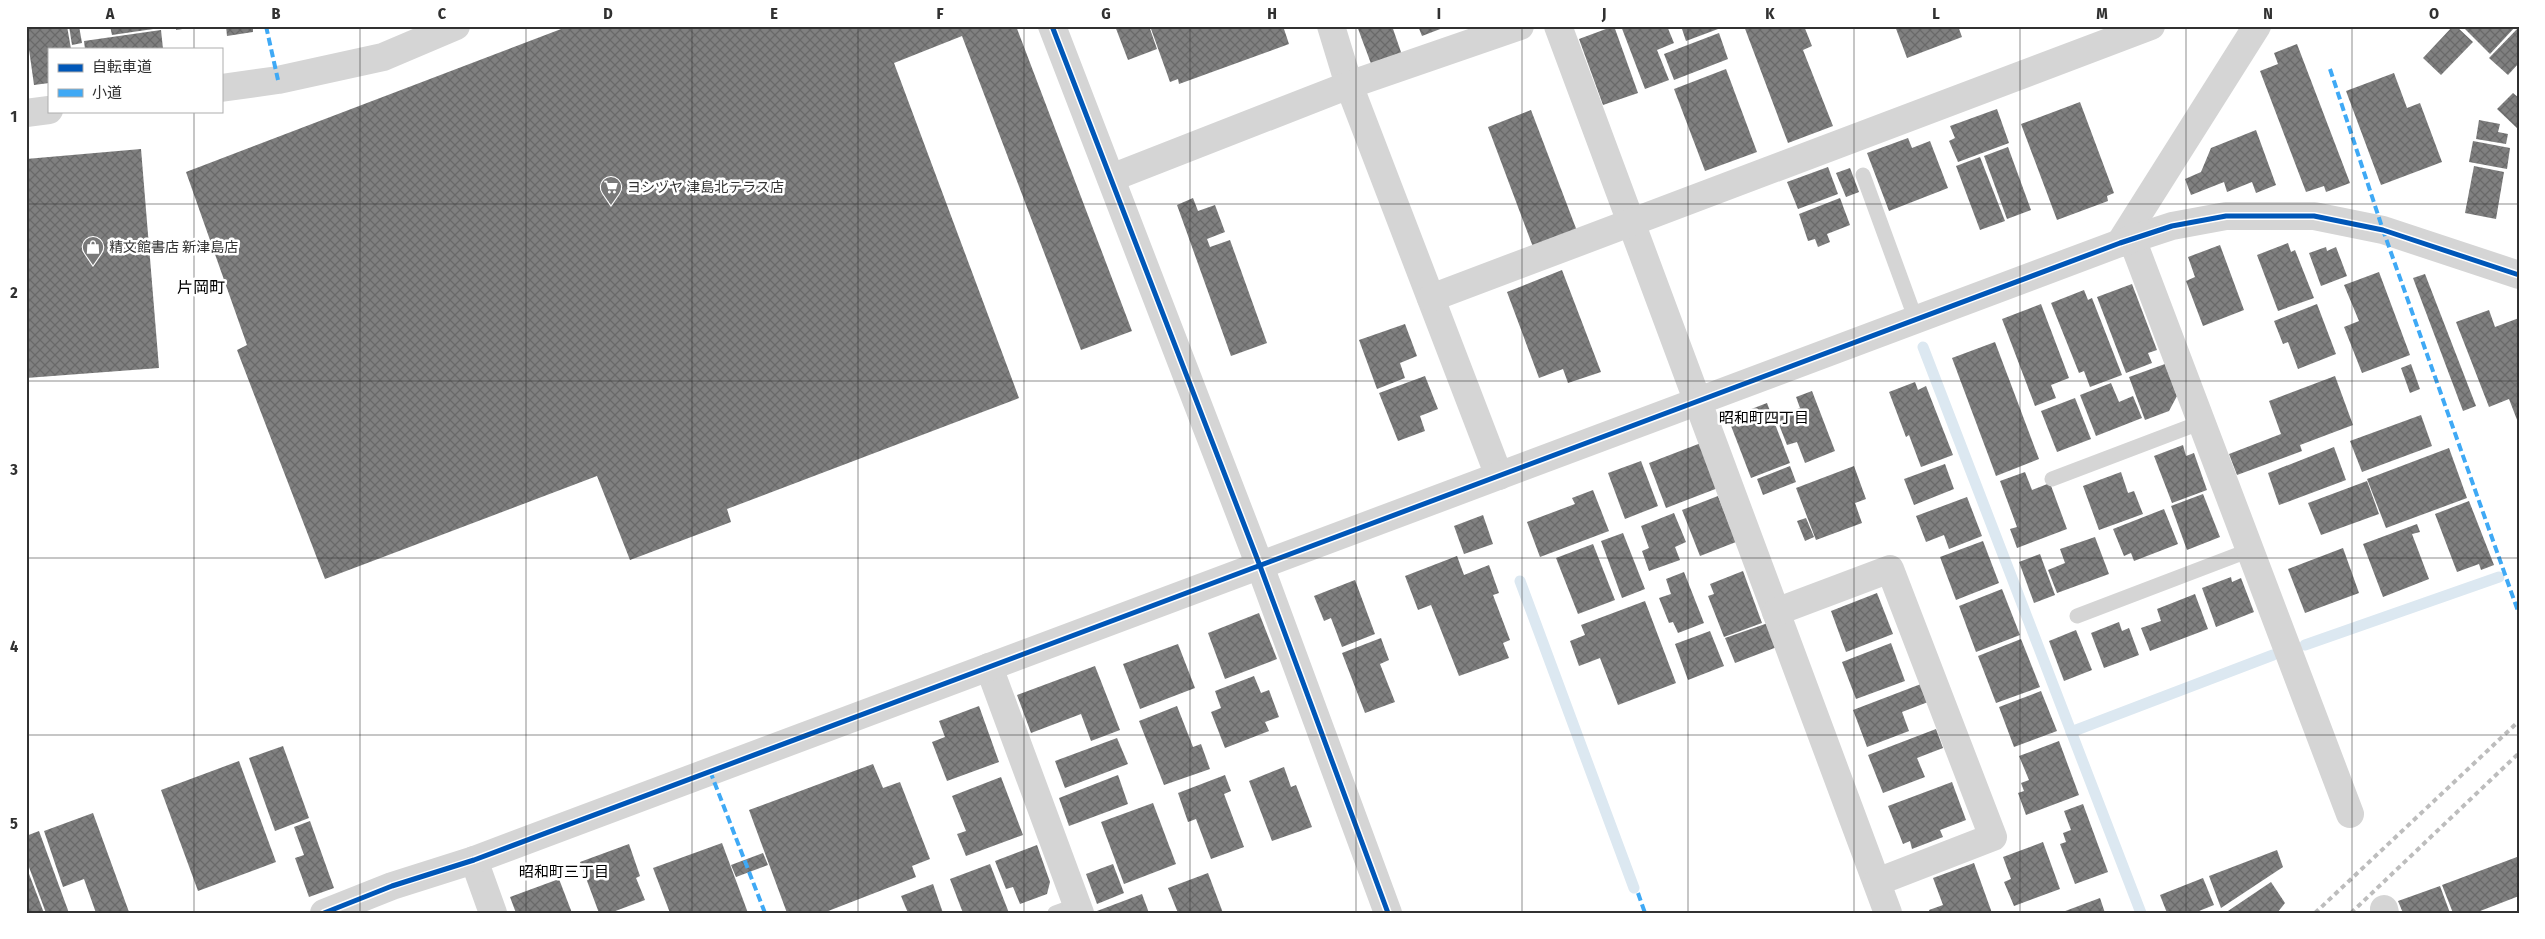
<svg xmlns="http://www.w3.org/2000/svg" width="2545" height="939" font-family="'Fira Sans Condensed','Noto Sans JP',sans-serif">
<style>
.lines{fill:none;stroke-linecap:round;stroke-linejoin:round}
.stream{stroke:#dce8f1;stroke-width:11}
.building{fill:url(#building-cross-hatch)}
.service{stroke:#d5d5d5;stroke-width:15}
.minor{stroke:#d5d5d5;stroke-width:28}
.tertiary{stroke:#d5d5d5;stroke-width:28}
.rail{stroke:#bdbdbd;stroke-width:4;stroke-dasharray:5 4;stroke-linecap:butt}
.quiet{stroke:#3fa9f5;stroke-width:4;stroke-dasharray:8 4;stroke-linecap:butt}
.cycleway-casing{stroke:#fff;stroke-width:8}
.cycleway{stroke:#0057b8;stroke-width:5}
.grid{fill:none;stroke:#313131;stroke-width:1;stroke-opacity:0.55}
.labels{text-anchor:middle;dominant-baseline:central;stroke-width:5;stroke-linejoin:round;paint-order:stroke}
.poi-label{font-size:14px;fill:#313131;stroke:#fff;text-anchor:start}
.neighbourhood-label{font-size:15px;fill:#000;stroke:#fff}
.quarter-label{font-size:16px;fill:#000;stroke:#fff}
.neatline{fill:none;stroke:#313131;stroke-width:2}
.grid-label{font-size:16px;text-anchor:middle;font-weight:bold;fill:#313131}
</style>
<defs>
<pattern id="building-cross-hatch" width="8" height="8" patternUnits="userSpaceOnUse" patternTransform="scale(1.25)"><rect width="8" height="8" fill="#808080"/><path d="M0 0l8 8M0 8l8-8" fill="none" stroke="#696969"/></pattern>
</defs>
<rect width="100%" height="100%" fill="#fff"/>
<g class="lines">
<g class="stream">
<path d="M1923 347 2141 913"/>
<path d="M1520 581 1634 888"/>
<path d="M2305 645 2499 577"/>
<path d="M2071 732 2273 655"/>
</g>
</g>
<g class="building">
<path d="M36 26H67L71 49H49V83L34 85 26 28Z"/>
<path d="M69 26H79L82 43 72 45Z"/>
<path d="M110 26H160V28L112 35Z"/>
<path d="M176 26H195V27L176 30Z"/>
<path d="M226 26H253V32L227 36Z"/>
<path d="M569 26H1016L1132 331 1081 350 962 36 894 63 1019 398 727 509 731 522 630 560 597 476 325 579 237 350 247 345 186 172Z"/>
<path d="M1115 26H1149L1157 49 1128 60Z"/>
<path d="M1150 26H1283L1289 44 1179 84 1178 79 1170 82Z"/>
<path d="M1357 26H1392L1403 58 1373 69Z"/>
<path d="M1418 26H1448L1422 36Z"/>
<path d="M1614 26 1638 93 1603 105 1579 39Z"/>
<path d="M1621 26H1667L1674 43 1657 50 1669 80 1645 89Z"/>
<path d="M1681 26H1717L1718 29 1686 41Z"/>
<path d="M1744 26H1804L1812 46 1803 50 1833 126 1788 143Z"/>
<path d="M1895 26H1958L1962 37 1907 58Z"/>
<path d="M2453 26H2456L2473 42 2441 75 2423 58Z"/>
<path d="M2462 26H2516L2490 54Z"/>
<path d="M2519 27V63L2508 75 2489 58Z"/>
<path d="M161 30 163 49H85L84 41Z"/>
<path d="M1719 33 1728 59 1674 80 1664 54Z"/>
<path d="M2297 44 2350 183 2326 192 2324 186 2306 192 2260 71 2278 64 2274 53Z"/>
<path d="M1726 69 1757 152 1705 171 1674 89Z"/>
<path d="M2394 73 2407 108 2420 103 2442 162 2381 185 2346 91Z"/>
<path d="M2513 93 2519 98V130L2497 109Z"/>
<path d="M2080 102 2114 193 2107 196 2108 201 2057 220 2021 124Z"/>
<path d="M1997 109 2009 143 1958 162 1949 141 1955 138 1950 126Z"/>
<path d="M1531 110 1577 231 1533 247 1488 127Z"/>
<path d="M2479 120 2500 124 2498 132 2508 134 2506 144 2476 139Z"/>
<path d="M2256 130 2276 185 2256 193 2252 182 2227 192 2224 182 2191 195 2185 179 2201 172 2211 148Z"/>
<path d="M1908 138 1912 148 1930 141 1948 188 1889 211 1867 153Z"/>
<path d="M2473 141 2510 148 2507 169 2469 162Z"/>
<path d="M2008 147 2031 210 2007 219 1984 156Z"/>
<path d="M141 149 159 368 26 378V159Z"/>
<path d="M1980 157 2005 221 1980 230 1956 166Z"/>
<path d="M2474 166 2504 172 2496 219 2465 213Z"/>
<path d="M1828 167 1838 194 1798 209 1787 182Z"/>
<path d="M1850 168 1859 192 1846 197 1836 173Z"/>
<path d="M1193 198 1198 211 1215 205 1225 232 1207 239 1210 247 1230 240 1267 343 1231 356 1177 205Z"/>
<path d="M1840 198 1850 225 1827 234 1830 242 1818 247 1815 239 1808 241 1799 214Z"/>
<path d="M2288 243 2291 252 2295 250 2314 298 2278 311 2257 255Z"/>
<path d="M2220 245 2244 310 2203 326 2186 281 2195 277 2188 257Z"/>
<path d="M2326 247 2327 251 2336 247 2347 276 2321 286 2309 253Z"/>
<path d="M1562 270 1601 372 1568 383 1563 369 1539 378 1507 292Z"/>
<path d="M2379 272 2410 355 2362 373 2344 327 2359 321 2344 285Z"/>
<path d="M2425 274 2476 406 2463 411 2413 278Z"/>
<path d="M2132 284 2157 350 2148 353 2152 363 2126 373 2097 297Z"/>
<path d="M2084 290 2088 300 2092 298 2122 375 2090 387 2084 371 2079 373 2051 303Z"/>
<path d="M2041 304 2069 378 2051 385 2056 398 2035 406 2002 319Z"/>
<path d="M2317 304 2336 354 2298 369 2288 342 2283 344 2274 321Z"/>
<path d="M2489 310 2495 327 2519 318V425L2509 399 2489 407 2456 322Z"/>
<path d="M1405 324 1417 356 1400 363 1405 378 1377 389 1359 340Z"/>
<path d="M1995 342 2039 459 1996 476 1952 358Z"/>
<path d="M2165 364 2177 396 2169 411 2145 420 2129 377Z"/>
<path d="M2411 364 2420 389 2410 393 2401 368Z"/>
<path d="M1425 376 1438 409 1420 416 1425 431 1398 441 1379 393Z"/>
<path d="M2335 376 2353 425 2300 445 2302 451 2237 475 2229 454 2281 434 2269 401Z"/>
<path d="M1915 382 1918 390 1926 386 1953 455 1921 467 1909 435 1906 437 1889 392Z"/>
<path d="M2111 383 2119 402 2133 396 2142 418 2096 436 2080 395Z"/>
<path d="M1812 391 1835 451 1805 463 1797 442 1787 445 1776 417 1800 408 1796 397Z"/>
<path d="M2075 398 2091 439 2057 452 2041 411Z"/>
<path d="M1767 403 1790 463 1751 478 1728 418Z"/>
<path d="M2421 415 2432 446 2362 472 2350 441Z"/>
<path d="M1701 443 1718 488 1666 508 1649 463Z"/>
<path d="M2183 445 2186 456 2194 453 2207 490 2172 503 2154 456Z"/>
<path d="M2334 447 2346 480 2279 505 2268 473Z"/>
<path d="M2449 448 2467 498 2386 528 2367 479Z"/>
<path d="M1641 461 1658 506 1625 519 1608 473Z"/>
<path d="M1945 464 1954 489 1914 505 1904 479Z"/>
<path d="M1790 466 1796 482 1763 495 1757 479Z"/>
<path d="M1854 466 1866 499 1855 503 1862 523 1816 540 1796 488Z"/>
<path d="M2025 472 2032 490 2050 483 2067 529 2017 548 2010 529 2017 527 2000 481Z"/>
<path d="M2121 472 2128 493 2134 491 2143 514 2099 530 2083 486Z"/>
<path d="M2367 481 2379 514 2321 535 2308 503Z"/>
<path d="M1593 490 1609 531 1540 557 1527 522 1575 504 1572 498Z"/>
<path d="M2203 494 2220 537 2187 550 2171 506Z"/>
<path d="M1718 496 1736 542 1700 556 1682 510Z"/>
<path d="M1967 497 1982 536 1949 549 1944 535 1926 542 1916 516Z"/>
<path d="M2469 501 2494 565 2481 570 2479 564 2457 572 2435 514Z"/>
<path d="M2164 509 2178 544 2134 561 2131 553 2124 556 2113 529Z"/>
<path d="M1674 513 1686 542 1675 547 1680 560 1649 571 1642 551 1649 548 1641 526Z"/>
<path d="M1483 515 1493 544 1464 554 1454 526Z"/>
<path d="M1806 518 1814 537 1805 541 1797 521Z"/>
<path d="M2417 524 2420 532 2412 534 2429 579 2383 597 2363 544Z"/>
<path d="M1623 533 1645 589 1622 598 1601 541Z"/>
<path d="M2095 537 2109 574 2057 593 2048 570 2065 563 2060 549Z"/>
<path d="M1983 541 1999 583 1956 600 1940 557Z"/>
<path d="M1593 544 1615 600 1578 614 1556 558Z"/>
<path d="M2343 548 2359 593 2305 613 2288 569Z"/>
<path d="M2040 554 2055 595 2034 603 2019 562Z"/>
<path d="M1457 556 1464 575 1489 565 1499 593 1493 595 1510 640 1503 643 1509 658 1459 676 1431 605 1418 610 1405 576Z"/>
<path d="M1743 571 1762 623 1724 637 1708 596 1714 594 1710 584Z"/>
<path d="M1684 572 1704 623 1678 633 1673 622 1669 623 1659 598 1671 594 1666 579Z"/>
<path d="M2231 577 2232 582 2241 578 2254 612 2216 627 2202 588Z"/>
<path d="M1355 580 1375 634 1342 647 1331 618 1324 621 1314 596Z"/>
<path d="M2002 589 2020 635 1976 652 1959 606Z"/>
<path d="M1877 593 1893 634 1846 652 1831 611Z"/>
<path d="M2195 594 2208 629 2150 651 2141 628 2161 621 2157 609Z"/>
<path d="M1645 601 1676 683 1618 705 1600 658 1579 666 1570 641 1585 635 1581 625Z"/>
<path d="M1259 613 1277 659 1225 679 1208 633Z"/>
<path d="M2119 622 2122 631 2129 628 2139 655 2104 668 2091 633Z"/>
<path d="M1768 623 1777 647 1735 663 1725 638Z"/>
<path d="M2076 630 2092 670 2064 681 2049 641Z"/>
<path d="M1710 631 1724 666 1688 680 1675 644Z"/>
<path d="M1381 638 1389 660 1380 664 1395 702 1365 713 1342 653Z"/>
<path d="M2021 639 2040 687 1996 703 1978 656Z"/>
<path d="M1891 643 1905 681 1856 699 1842 662Z"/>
<path d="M1178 644 1195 688 1140 709 1123 664Z"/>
<path d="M1095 666 1120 730 1091 741 1081 714 1031 733 1017 695Z"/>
<path d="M1254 676 1261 693 1269 690 1279 717 1265 722 1269 731 1225 748 1211 712 1221 708 1215 691Z"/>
<path d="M1921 684 1928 702 1902 712 1909 731 1867 747 1853 710Z"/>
<path d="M2041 691 2057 731 2014 747 1999 707Z"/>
<path d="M979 706 999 762 947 781 932 742 945 737 939 721Z"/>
<path d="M1177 706 1193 747 1201 744 1210 769 1164 785 1139 721Z"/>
<path d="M1936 729 1943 748 1917 758 1925 777 1883 793 1868 755Z"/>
<path d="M1117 738 1128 764 1065 788 1055 761Z"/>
<path d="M2059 741 2079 795 2026 815 2018 793 2024 791 2021 783 2029 780 2019 756Z"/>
<path d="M283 746 309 818 275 831 249 758Z"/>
<path d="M239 761 276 862 198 891 161 790Z"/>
<path d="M873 764 883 788 900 782 930 859 912 866 916 877 823 913H787L749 810Z"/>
<path d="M1284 767 1291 787 1296 785 1312 827 1272 841 1249 781Z"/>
<path d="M1118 775 1128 804 1069 826 1059 798Z"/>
<path d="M1225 775 1231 791 1224 794 1244 847 1211 859 1196 819 1188 822 1178 793Z"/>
<path d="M1001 777 1023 835 966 856 957 834 966 831 952 796Z"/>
<path d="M1952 782 1966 820 1940 830 1943 837 1912 849 1910 841 1903 844 1888 806Z"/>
<path d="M1153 803 1176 864 1124 884 1101 822Z"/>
<path d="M2083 804 2108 872 2075 884 2060 844 2066 842 2063 833 2071 830 2064 811Z"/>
<path d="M93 813 129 912 126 913H96L84 879 63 887 44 831Z"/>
<path d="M310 821 334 888 309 897 295 858 304 855 294 827Z"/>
<path d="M39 831 69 913H46L26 859V836Z"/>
<path d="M2043 842 2060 889 2014 906 2004 882 2011 879 2003 857Z"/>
<path d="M722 843 748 913H670L653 868Z"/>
<path d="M629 844 640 876 636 878 645 900 610 913H599L580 862Z"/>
<path d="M1037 845 1050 882 1047 894 1020 904 1013 887 1006 889 995 861Z"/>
<path d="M2277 850 2283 867 2221 908 2209 876Z"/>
<path d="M763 853 768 865 736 877 731 865Z"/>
<path d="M2517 857 2519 896 2475 913H2453L2442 885Z"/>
<path d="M1974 863 1992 913H1930L1929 910 1943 905 1933 878Z"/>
<path d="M990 864 1009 913H963L950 879Z"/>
<path d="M1113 864 1124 893 1097 904 1086 874Z"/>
<path d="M26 866 44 913H26Z"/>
<path d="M1208 873 1223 913H1178L1168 888Z"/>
<path d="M2203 878 2214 905 2194 913H2167L2160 895Z"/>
<path d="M559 879 572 913H516L510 897Z"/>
<path d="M2271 882 2285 903 2277 913H2225Z"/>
<path d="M933 884 943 913H908L901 896Z"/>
<path d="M2440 886 2450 913H2403L2398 901Z"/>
<path d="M1142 894 1149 913H1097V911Z"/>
<path d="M2100 898 2105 913H2060Z"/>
</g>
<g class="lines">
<g class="service">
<path d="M1863 175 1916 320"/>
<path d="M2052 479 2202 422"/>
<path d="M2077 616 2250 550"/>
<path d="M1055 913 1077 905"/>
</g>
<g class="minor">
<path d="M1052 26 1260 566 1388 913"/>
<path d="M1331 26 1349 85 1499 476"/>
<path d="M1558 26 1888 913"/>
<path d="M221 88 278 80 383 57 456 26"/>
<path d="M26 113 49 110"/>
<path d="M1111 178 1349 85 1520 26"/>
<path d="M2132 239 2350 814"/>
<path d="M2120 243 2257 26"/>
<path d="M1431 298 2151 26"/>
<path d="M1776 612 1890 569 1993 837 1877 882"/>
<path d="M989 667 1080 913"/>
<path d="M474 860 493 913"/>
<path d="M2384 909 2385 913"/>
</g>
<path class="tertiary" d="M324 913 392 886 474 860 2120 243 2172 226 2226 216H2314L2383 230 2519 275"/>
<g class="rail">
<path d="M2315 913 2519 721"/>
<path d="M2351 913 2519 753"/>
</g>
<g class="quiet">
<path d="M266 26 278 80"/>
<path d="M2330 69 2383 230 2519 614"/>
<path d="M710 771 765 913"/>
<path d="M1638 893 1645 913"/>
</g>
<g class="cycleway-casing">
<g id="cycleway">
<path d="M1052 26 1260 566 1388 913"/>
<path d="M324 913 392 886 474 860 2120 243 2172 226 2226 216H2314L2383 230 2519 275"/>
</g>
</g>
<use href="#cycleway" class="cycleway"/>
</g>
<path class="grid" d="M194 26V49M360 26V913M526 26V913M692 26V913M858 26V913M1024 26V913M1190 26V913M1356 26V913M1522 26V913M1688 26V913M1854 26V913M2020 26V913M2186 26V913M2352 26V913M194 111V913M26 204H2519M26 381H2519M26 558H2519M26 735H2519"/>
<defs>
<g id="supermarket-pin" transform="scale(1.125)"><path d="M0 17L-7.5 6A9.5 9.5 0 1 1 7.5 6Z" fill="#797979" stroke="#fff"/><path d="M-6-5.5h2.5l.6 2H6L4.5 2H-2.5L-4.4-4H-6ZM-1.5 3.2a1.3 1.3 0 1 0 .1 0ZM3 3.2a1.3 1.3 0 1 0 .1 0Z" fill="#fff"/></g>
<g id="shop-pin" transform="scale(1.125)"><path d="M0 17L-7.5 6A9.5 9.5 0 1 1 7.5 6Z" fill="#797979" stroke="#fff"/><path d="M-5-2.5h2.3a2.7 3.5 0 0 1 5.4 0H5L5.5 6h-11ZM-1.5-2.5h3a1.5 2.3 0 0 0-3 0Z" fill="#fff"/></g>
</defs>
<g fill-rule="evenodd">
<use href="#supermarket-pin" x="611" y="187"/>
<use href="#shop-pin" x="93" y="247"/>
</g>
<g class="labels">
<g class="poi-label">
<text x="627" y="187">ヨシヅヤ 津島北テラス店</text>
<text x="109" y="247">精文館書店 新津島店</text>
</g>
<g class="neighbourhood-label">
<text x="1764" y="418">昭和町四丁目</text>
<text x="564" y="872">昭和町三丁目</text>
</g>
<g class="quarter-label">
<text x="201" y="287">片岡町</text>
</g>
</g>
<rect width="2545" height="939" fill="none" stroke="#ffffff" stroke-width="55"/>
<rect x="48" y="48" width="175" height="65" fill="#ffffff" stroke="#adadad"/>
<rect x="58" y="64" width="25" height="8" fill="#0057b8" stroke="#adadad"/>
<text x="92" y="72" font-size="15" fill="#313131">自転車道</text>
<rect x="58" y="89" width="25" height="8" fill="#3fa9f5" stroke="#adadad"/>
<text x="92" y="98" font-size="15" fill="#313131">小道</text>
<rect x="28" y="28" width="2490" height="884" class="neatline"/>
<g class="grid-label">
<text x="110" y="19">A</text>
<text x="276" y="19">B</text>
<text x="442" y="19">C</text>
<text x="608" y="19">D</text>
<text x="774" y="19">E</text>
<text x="940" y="19">F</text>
<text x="1106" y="19">G</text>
<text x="1272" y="19">H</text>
<text x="1439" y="19">I</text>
<text x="1604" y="19">J</text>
<text x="1770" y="19">K</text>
<text x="1936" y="19">L</text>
<text x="2102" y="19">M</text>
<text x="2268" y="19">N</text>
<text x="2434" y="19">O</text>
<text x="14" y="122">1</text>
<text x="14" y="298">2</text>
<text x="14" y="475">3</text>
<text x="14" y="652">4</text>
<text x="14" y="829">5</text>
</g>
</svg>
